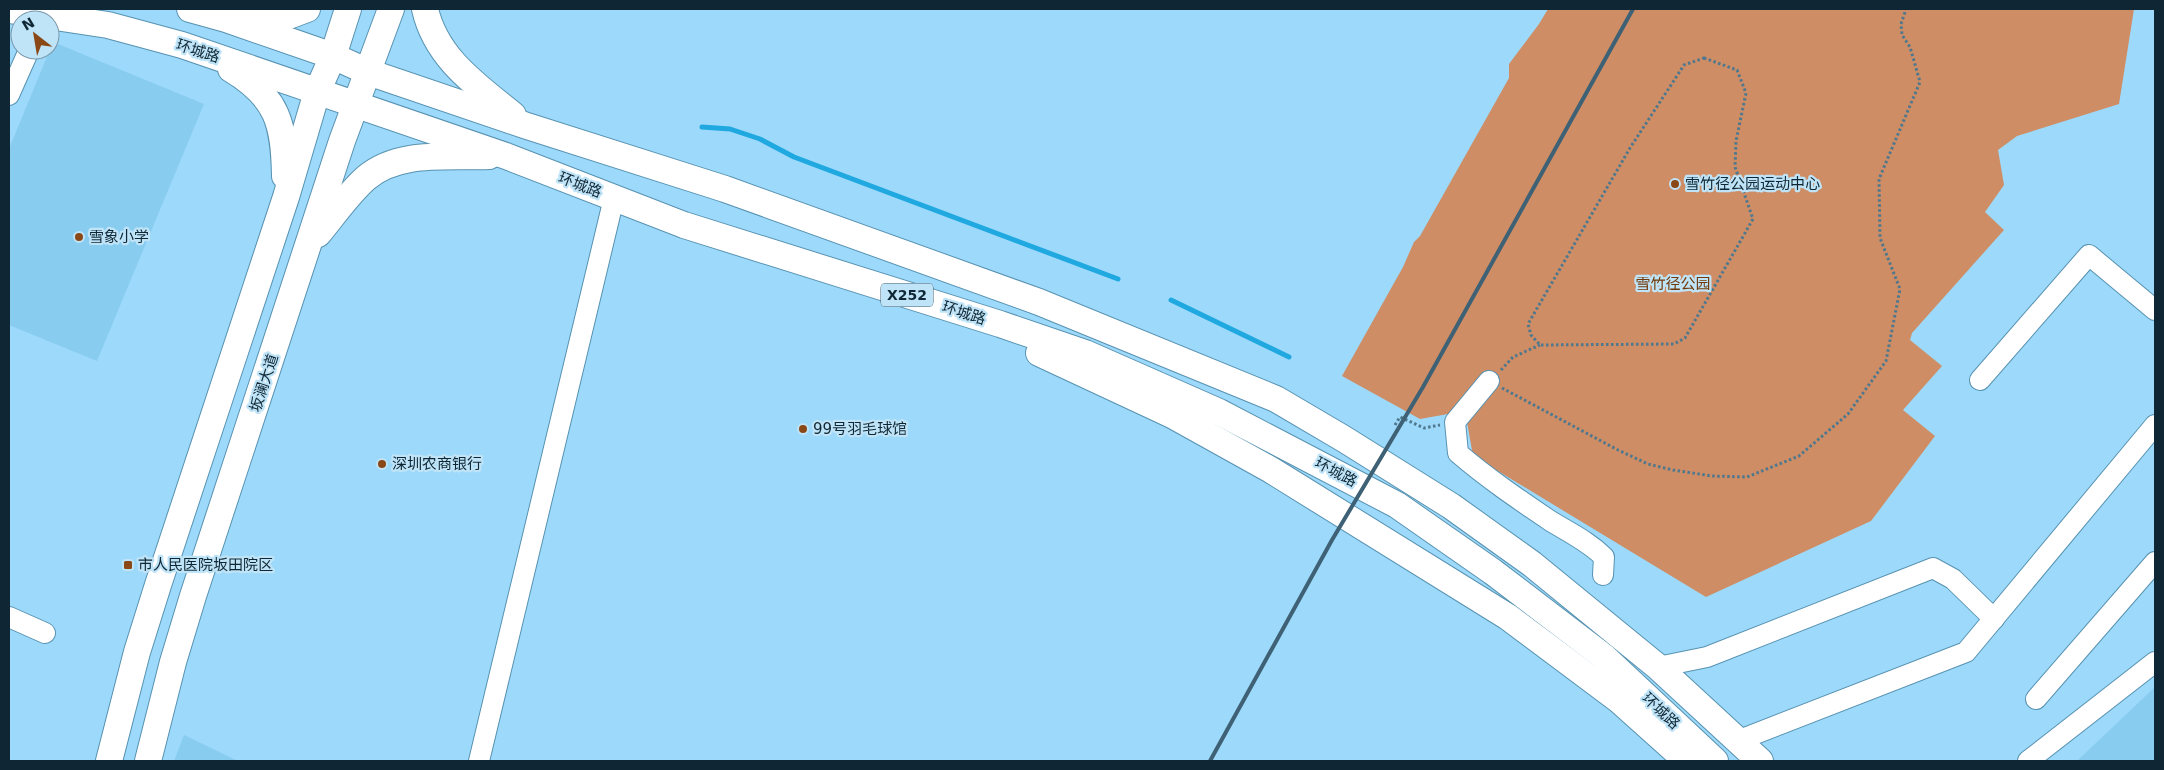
<svg xmlns="http://www.w3.org/2000/svg" width="2164" height="770" font-family="'DejaVu Sans','Noto Sans SC',sans-serif">
<style>
.built{fill:#88ccf0}
.green{fill:#ce8d64}
.lines{fill:none;stroke-linecap:round;stroke-linejoin:round}
.stream{stroke:#20a8e0;stroke-width:5}
.minor-casing{stroke:#5792b1;stroke-width:22}
.major-casing{stroke:#5792b1;stroke-width:28}
.path{stroke:#4f788e;stroke-width:3;stroke-dasharray:2.5 2.5;stroke-linecap:butt}
.minor{stroke:#fff;stroke-width:20}
.major{stroke:#fff;stroke-width:26}
.rail{stroke:#3e6175;stroke-width:4}
.poi-dot{fill:#8a4816;stroke:#bfe3f7;stroke-width:2}
.labels{text-anchor:middle;dominant-baseline:central;stroke-width:4.5;stroke-linejoin:round;paint-order:stroke}
.shield{fill:#bfe3f7;stroke:#445f6e;stroke-width:1}
.shield-label{font-size:14px;font-weight:bold;fill:#0f2734}
.street-label{font-size:15px;fill:#0f2734;stroke:#bfe3f7}
.poi-label{font-size:15px;fill:#0f2734;stroke:#bfe3f7;text-anchor:start}
.park-label{font-size:15px;fill:#723807;stroke:#bfe3f7}
</style>
<rect width="100%" height="100%" fill="#9dd9fa"/>
<g class="built">
<path d="M53 42 204 104 97 361 9 325V149Z"/>
<path d="M2155 687V761H2077Z"/>
<path d="M184 735 238 761H174Z"/>
</g>
<path class="green" d="M1548 9H2134L2119 104 2017 136 1998 150 2004 185 1985 212 2004 230 1912 333 1910 340 1942 366 1903 410 1935 436 1871 521 1706 597 1473 456 1465 411 1420 419 1342 376 1403 267 1414 242 1420 236 1509 78V64L1539 24Z"/>
<g class="lines">
<g class="stream">
<path d="M702 127 730 129 760 139 794 157 1118 279"/>
<path d="M1171 300 1289 357"/>
</g>
<g class="minor-casing">
<g id="minor">
<path d="M9 95 29 50"/>
<path d="M1980 380 2089 255 2155 310"/>
<path d="M1489 381 1455 422 1458 453C1487 478 1518 499 1549 520 1568 532 1588 541 1604 557L1603 575"/>
<path d="M9 617 45 633"/>
<path d="M1658 667 1707 657 1933 568 1953 579 1994 619"/>
<path d="M2036 699 2155 562"/>
<path d="M1737 741 1966 652 2155 425"/>
<path d="M479 761 614 198"/>
<path d="M2028 761 2155 662"/>
</g>
</g>
<g class="major-casing">
<g id="major">
<path d="M190 9 226 19 333 56 368 72 527 126 725 189 1039 302 1276 399 1344 439 1451 506 1532 564 1658 667 1760 761"/>
<path d="M425 9C436 58 476 85 513 115"/>
<path d="M9 10 108 25 182 45 506 156 684 225 1000 324 1085 353 1219 412 1397 505 1493 572 1603 656 1715 761"/>
<path d="M245 17 283 18 307 9"/>
<path d="M231 69C278 97 284 124 285 176"/>
<path d="M318 234C333 216 348 194 366 178 399 150 448 158 489 156"/>
<path d="M1039 353 1172 415 1271 470 1508 617 1619 700 1687 761"/>
<path d="M109 761 137 652 158 585 286 197 317 92 333 56 348 9"/>
<path d="M148 761 173 662 193 596 342 141 391 9"/>
</g>
</g>
<g class="path">
<path d="M1704 58 1737 70 1746 93 1736 141 1735 167 1753 219 1685 338 1674 344 1540 345 1531 335 1528 324 1630 148 1684 65Z"/>
<path d="M1501 370 1513 357 1540 345"/>
<path d="M1502 388 1618 450 1648 464 1673 470 1712 476 1747 477 1799 456 1848 414 1886 361 1900 289 1880 238 1879 179 1920 82 1910 47 1902 35 1901 24 1906 9"/>
<path d="M1395 425 1400 417 1424 428 1440 425"/>
</g>
<use href="#minor" class="minor"/>
<use href="#major" class="major"/>
<path class="rail" d="M1210 761 1332 540 1423 387 1633 9"/>
</g>
<g class="poi-dot">
<circle cx="1675" cy="184" r="5"/>
<circle cx="79" cy="237" r="5"/>
<circle cx="803" cy="429" r="5"/>
<circle cx="382" cy="464" r="5"/>
<rect x="123" y="560" width="10" height="10" rx="2.5"/>
</g>
<g class="labels">
<rect class="shield" x="881" y="283.5" width="52" height="23" rx="4"/>
<g class="shield-label">
<text x="907" y="295">X252</text>
</g>
<g class="street-label">
<text transform="translate(198 51) rotate(18)">环城路</text>
<text transform="translate(580 185) rotate(21)">环城路</text>
<text transform="translate(964 313) rotate(18)">环城路</text>
<text transform="translate(264 383) rotate(-72)">坂澜大道</text>
<text transform="translate(1336 472) rotate(28)">环城路</text>
<text transform="translate(1661 711) rotate(43)">环城路</text>
</g>
<g class="poi-label">
<text x="1685" y="184">雪竹径公园运动中心</text>
<text x="89" y="237">雪象小学</text>
<text x="813" y="429">99号羽毛球馆</text>
<text x="392" y="464">深圳农商银行</text>
<text x="138" y="565">市人民医院坂田院区</text>
</g>
<g class="park-label">
<text x="1673" y="284">雪竹径公园</text>
</g>
</g>
<rect width="2164" height="770" fill="none" stroke="#0f2734" stroke-width="20"/>
<g transform="translate(35 35) rotate(329)"><circle r="24" fill="#bfe3f7" stroke="#7998a9"/>
<path d="M0-4L9 19L0 12L-9 19Z" fill="#8a4816"/>
<text y="-8" font-size="14" font-weight="bold" text-anchor="middle" fill="#0f2734">N</text>
</g>
</svg>
